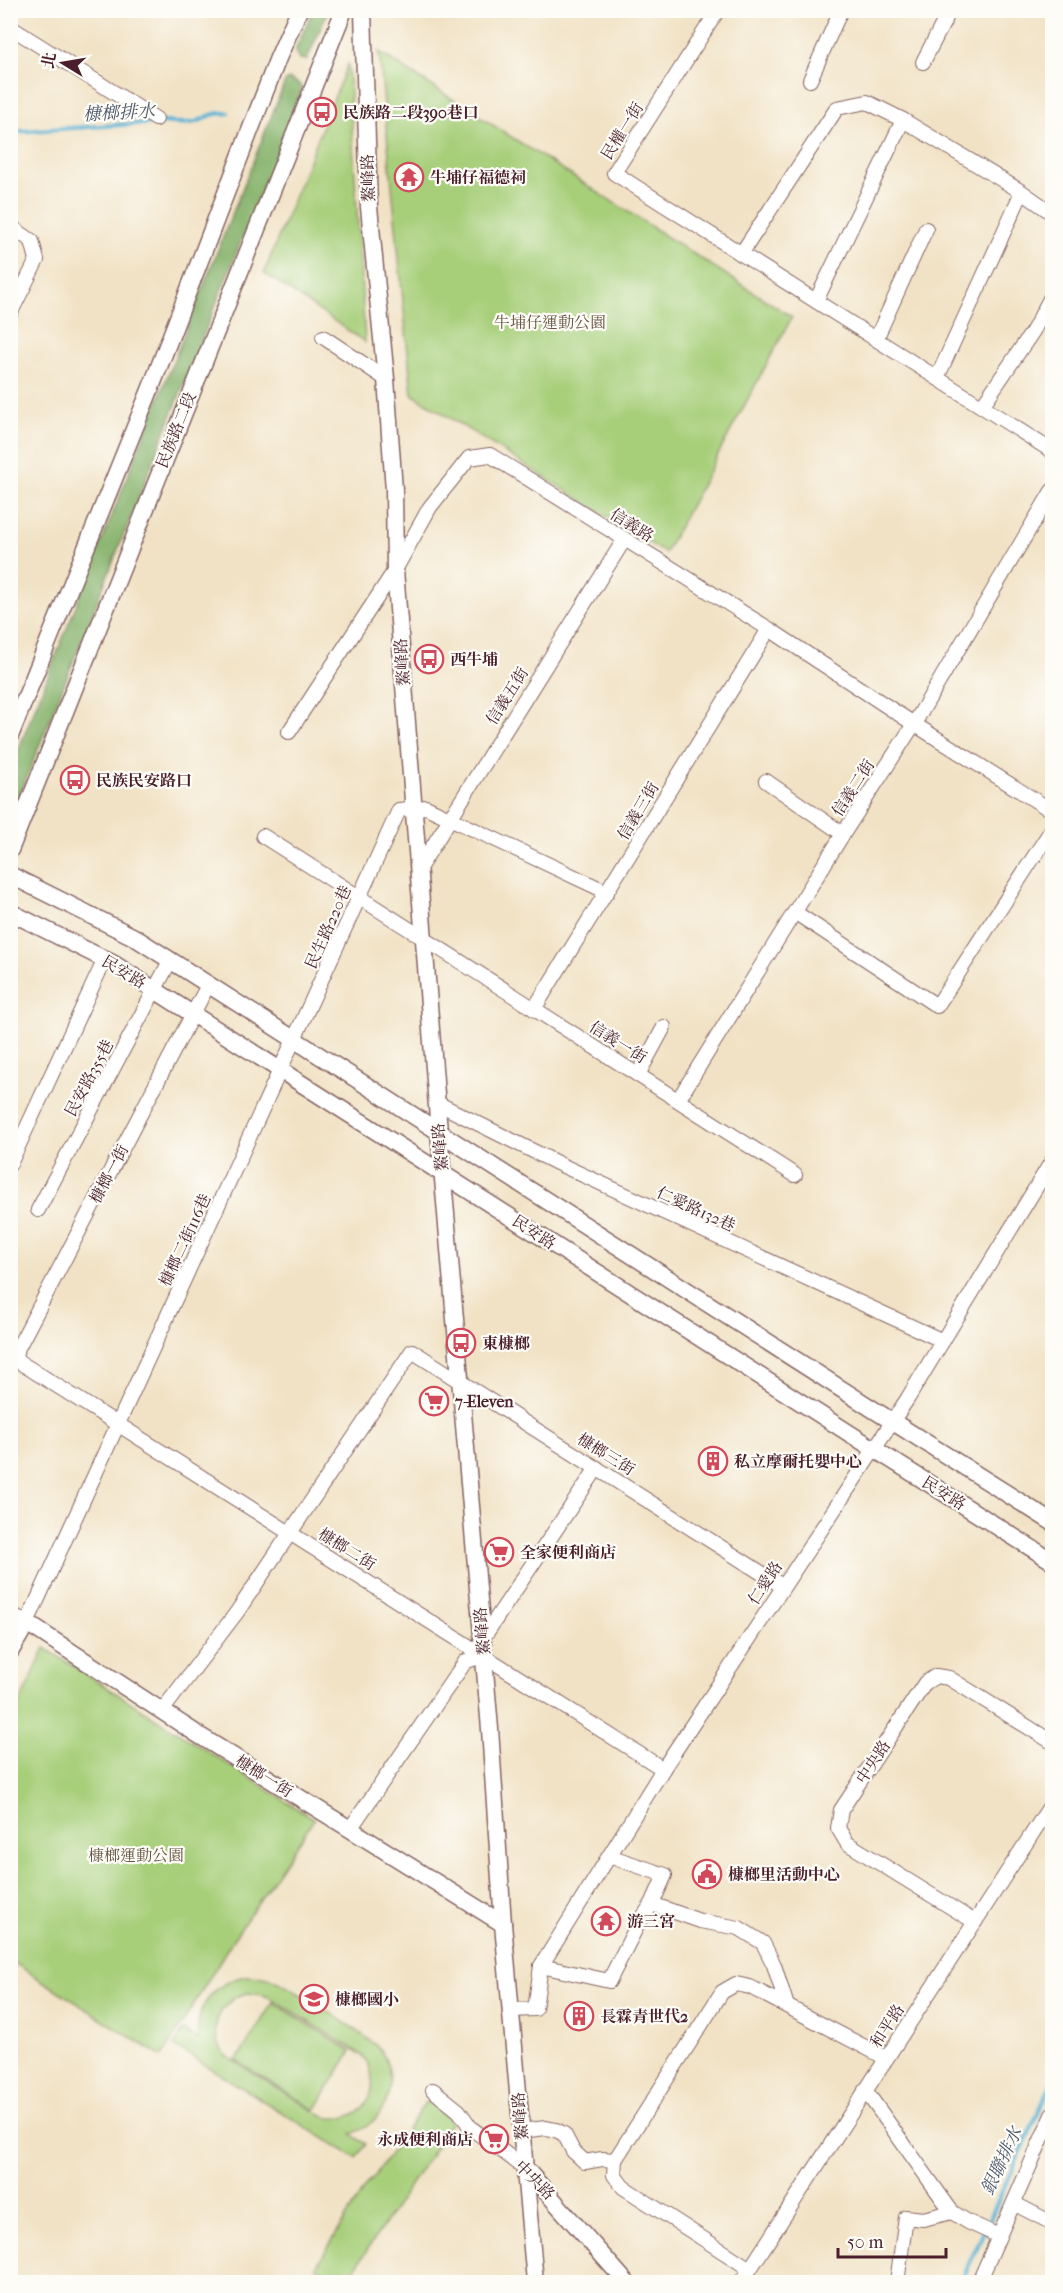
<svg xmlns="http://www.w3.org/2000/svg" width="1063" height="2293" font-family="'IM FELL French Canon','Noto Serif TC',serif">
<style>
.green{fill:#a7cf7a;stroke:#787752;stroke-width:1.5;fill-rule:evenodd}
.forest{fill:#85b26a;stroke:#68684a;stroke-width:1.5}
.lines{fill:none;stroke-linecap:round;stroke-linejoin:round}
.stream{stroke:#53b0d1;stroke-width:4.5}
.minor-casing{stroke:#846361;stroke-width:16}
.tertiary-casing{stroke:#846361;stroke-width:19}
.minor{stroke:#fff;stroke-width:14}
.tertiary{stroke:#fff;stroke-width:16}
.labels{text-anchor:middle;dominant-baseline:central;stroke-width:4.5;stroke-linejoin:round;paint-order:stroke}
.poi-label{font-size:16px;font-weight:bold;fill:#4a1f2b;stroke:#fdfcf7;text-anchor:start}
.street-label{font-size:16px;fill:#4a1f2b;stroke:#fdfcf7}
.park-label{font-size:16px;fill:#665443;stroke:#fdfcf7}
.water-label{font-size:18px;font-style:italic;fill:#4e596d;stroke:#fdfcf7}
</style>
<rect width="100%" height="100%" fill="#fdfcf7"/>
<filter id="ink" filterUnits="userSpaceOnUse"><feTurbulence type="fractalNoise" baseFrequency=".0167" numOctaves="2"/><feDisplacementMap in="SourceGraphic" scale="12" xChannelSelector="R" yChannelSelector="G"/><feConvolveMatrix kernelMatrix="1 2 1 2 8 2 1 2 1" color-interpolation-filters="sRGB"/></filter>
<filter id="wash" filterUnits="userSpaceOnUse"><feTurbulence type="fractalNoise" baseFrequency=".008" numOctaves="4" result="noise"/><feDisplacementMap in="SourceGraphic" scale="24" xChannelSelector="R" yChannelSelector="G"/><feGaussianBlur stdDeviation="1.35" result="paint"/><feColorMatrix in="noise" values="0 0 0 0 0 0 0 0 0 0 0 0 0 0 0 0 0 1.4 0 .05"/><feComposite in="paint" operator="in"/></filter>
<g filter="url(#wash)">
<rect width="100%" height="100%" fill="#f1e2c5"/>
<g class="green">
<path d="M379 52 792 317 665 553 412 394Z"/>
<path d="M348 63 365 342 264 273Z"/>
<path d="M45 1648 314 1819 232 1941 162 2057 11 1961V1710L15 1713Z"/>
<path d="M245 1976C253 1976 260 1976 268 1978 286 1983 371 2037 381 2051 391 2067 393 2087 385 2104 378 2119 366 2129 351 2134L366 2144 356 2158 174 2046 183 2031 198 2040C194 2007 214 1983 245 1976ZM247 1993 263 1995 271 1998 362 2055C387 2087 364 2126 324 2117L226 2056C206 2032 217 2001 247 1993Z"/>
<path d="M273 2002 351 2051 315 2110 236 2061Z"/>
<path d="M426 2101 452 2122 346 2282H342L316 2267 368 2182 376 2175Z"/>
</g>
<g class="forest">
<path d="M313 10 328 11 307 60 300 59 296 54V48Z"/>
<path d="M289 79 301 85V91L11 817V768L285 82Z"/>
</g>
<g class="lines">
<g class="stream">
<path d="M10 132 163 122C174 123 189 125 199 121 211 115 213 113 228 113"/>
<path d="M961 2282 1052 2083"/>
</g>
</g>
</g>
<g filter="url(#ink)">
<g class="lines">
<g class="minor-casing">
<g id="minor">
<path d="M718 10 614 173 1052 451"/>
<path d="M10 27 156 119"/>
<path d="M923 62 950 10"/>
<path d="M810 80 841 10"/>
<path d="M10 226 32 241 37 260 10 314"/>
<path d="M741 254 837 108 867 102 903 120 1022 192 1052 213"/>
<path d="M816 301 903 120"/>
<path d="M323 337 386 379"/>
<path d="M876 339 926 229"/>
<path d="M937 378 1022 192"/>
<path d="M982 406 1033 331 1052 295"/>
<path d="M289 732 395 570 430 507 469 458 490 455 769 629 914 724 1052 811"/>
<path d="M766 781 843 834"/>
<path d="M263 836 795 1175"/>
<path d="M418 870 624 540"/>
<path d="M796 913 937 1006 1052 829"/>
<path d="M534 1009C612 882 691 756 769 629"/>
<path d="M638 1075 664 1027"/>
<path d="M678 1100 843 834 914 724 1052 491"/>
<path d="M437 1103 559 1164 943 1341"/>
<path d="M10 1164 105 959"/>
<path d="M38 1210 170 961"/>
<path d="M13 1358 663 1769"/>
<path d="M10 1363 208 985"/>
<path d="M10 1613 27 1623 31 1614 399 810 426 807 607 892"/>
<path d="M483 1638 597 1468"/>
<path d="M162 1711 237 1612 412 1351 782 1586"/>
<path d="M350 1829 465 1662 484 1655"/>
<path d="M609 1856 665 1875 652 1904 700 1921 739 1928 763 1943 774 1965 787 2006"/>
<path d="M975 1922 847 1843 838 1828 841 1810 925 1683 936 1676 949 1678 1052 1742"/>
<path d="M541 1966 609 1981 638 1924 652 1904"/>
<path d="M511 2010 535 2009 541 1966 663 1769 908 1398 1052 1161"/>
<path d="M433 2090 459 2111 471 2128 525 2168"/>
<path d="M865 2090 952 2212 968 2222 999 2236"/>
<path d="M521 2131 546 2128 556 2130 564 2134 573 2151 585 2162 602 2159 615 2160"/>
<path d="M615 2160 722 1992 736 1984 750 1987 886 2058"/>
<path d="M615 2160 614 2175 623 2187 750 2269 741 2282"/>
<path d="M1015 2204 1052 2223"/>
<path d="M750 2269 1052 1803"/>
<path d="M897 2282 906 2217 923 2219 952 2212"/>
<path d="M979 2282 1052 2115"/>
</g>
</g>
<g class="tertiary-casing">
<g id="tertiary">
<path d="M363 10 369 207 386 379 394 490 395 570 439 1132 490 1729 503 1924 535 2282"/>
<path d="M10 736 152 385 278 58 299 10"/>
<path d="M10 850 344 10"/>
<path d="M10 875 134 937 871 1408 1052 1522"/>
<path d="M10 912 114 964 852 1435 1052 1561"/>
<path d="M10 1652 27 1623 197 1734 503 1924"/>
<path d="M525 2168 626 2282"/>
</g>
</g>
<use href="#minor" class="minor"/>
<use href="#tertiary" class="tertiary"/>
</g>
</g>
<defs>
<g id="bus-ring" transform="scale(1.5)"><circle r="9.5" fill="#fdfcf7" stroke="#d1495b" stroke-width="1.5"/><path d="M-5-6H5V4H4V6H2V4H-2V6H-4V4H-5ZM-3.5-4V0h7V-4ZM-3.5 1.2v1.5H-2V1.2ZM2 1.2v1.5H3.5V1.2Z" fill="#d1495b"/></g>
<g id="temple-ring" transform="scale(1.5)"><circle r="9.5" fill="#fdfcf7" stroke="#d1495b" stroke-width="1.5"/><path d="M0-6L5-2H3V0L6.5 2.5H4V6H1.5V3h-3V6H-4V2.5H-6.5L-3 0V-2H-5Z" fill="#d1495b"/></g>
<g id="supermarket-ring" transform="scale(1.5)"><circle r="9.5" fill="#fdfcf7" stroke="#d1495b" stroke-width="1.5"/><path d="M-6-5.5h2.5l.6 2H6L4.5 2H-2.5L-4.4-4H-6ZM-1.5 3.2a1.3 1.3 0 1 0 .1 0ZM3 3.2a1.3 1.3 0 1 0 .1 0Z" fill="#d1495b"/></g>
<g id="building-ring" transform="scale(1.5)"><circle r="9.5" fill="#fdfcf7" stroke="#d1495b" stroke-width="1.5"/><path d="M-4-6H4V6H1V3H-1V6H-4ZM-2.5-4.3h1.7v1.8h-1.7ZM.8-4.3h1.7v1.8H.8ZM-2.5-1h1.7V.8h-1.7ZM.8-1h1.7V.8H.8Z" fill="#d1495b"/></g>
<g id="civic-ring" transform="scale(1.5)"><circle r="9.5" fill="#fdfcf7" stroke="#d1495b" stroke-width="1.5"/><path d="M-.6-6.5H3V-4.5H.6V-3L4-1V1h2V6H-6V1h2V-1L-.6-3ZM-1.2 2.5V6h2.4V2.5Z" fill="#d1495b"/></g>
<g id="school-ring" transform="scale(1.5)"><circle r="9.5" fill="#fdfcf7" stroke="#d1495b" stroke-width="1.5"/><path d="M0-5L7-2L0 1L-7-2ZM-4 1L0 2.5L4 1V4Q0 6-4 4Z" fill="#d1495b"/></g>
</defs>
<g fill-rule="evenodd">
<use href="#bus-ring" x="322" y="112"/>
<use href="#temple-ring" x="409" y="177"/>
<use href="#bus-ring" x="429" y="659"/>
<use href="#bus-ring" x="75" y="780"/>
<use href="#bus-ring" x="461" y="1343"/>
<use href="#supermarket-ring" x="434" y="1401"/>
<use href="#building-ring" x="713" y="1461"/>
<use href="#supermarket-ring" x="499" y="1552"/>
<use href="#civic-ring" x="707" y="1874"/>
<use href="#temple-ring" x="606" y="1921"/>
<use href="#school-ring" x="314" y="1999"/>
<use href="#building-ring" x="579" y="2016"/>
<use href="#supermarket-ring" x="494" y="2139"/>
</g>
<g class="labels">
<g class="poi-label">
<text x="343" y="112">民族路二段390巷口</text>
<text x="430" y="177">牛埔仔福德祠</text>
<text x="450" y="659">西牛埔</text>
<text x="96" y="780">民族民安路口</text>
<text x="482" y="1343">東槺榔</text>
<text x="455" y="1401">7-Eleven</text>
<text x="734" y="1461">私立摩爾托嬰中心</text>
<text x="520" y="1552">全家便利商店</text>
<text x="728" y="1874">槺榔里活動中心</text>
<text x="627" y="1921">游三宮</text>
<text x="335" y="1999">槺榔國小</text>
<text x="600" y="2016">長霖青世代2</text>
<text x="473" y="2139" text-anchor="end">永成便利商店</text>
</g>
<g class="street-label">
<text transform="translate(622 131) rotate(-58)">民權一街</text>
<text transform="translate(368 178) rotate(-92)">鰲峰路</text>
<text transform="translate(176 430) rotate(-68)">民族路二段</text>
<text transform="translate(632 525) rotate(32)">信義路</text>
<text transform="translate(402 662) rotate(-94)">鰲峰路</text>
<text transform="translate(507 696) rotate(-58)">信義五街</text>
<text transform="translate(853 788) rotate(-57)">信義二街</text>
<text transform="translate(638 811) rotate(-59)">信義三街</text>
<text transform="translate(328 927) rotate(-66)">民生路220巷</text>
<text transform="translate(124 972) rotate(31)">民安路</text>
<text transform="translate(618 1042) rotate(32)">信義一街</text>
<text transform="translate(89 1078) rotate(-62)">民安路355巷</text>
<text transform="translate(440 1147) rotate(-95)">鰲峰路</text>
<text transform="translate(109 1174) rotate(-62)">槺榔一街</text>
<text transform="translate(696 1209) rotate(25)">仁愛路132巷</text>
<text transform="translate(534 1232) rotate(33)">民安路</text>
<text transform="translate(185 1240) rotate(-65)">槺榔二街116巷</text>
<text transform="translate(606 1454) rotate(32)">槺榔三街</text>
<text transform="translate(944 1493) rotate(32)">民安路</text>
<text transform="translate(347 1549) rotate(32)">槺榔二街</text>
<text transform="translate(765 1583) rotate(-57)">仁愛路</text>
<text transform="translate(482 1631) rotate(-95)">鰲峰路</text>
<text transform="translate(873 1762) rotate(-57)">中央路</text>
<text transform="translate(264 1776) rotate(32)">槺榔一街</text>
<text transform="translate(887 2026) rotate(-57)">和平路</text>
<text transform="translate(520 2116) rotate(-95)">鰲峰路</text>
<text transform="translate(535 2180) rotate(45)">中央路</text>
</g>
<g class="park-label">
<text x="550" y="322">牛埔仔運動公園</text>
<text x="136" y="1855">槺榔運動公園</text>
</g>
<g class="water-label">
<text transform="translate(119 113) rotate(-3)">槺榔排水</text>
<text transform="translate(1002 2161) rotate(-65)">銀聯排水</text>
</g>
</g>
<rect width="1063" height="2293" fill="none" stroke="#fdfcf7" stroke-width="36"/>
<g transform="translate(63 63) rotate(281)" stroke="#fdfcf7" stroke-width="4.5" paint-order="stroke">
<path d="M0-4.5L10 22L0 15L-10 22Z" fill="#4a1f2b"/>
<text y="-9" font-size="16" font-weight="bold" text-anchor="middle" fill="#4a1f2b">北</text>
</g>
<path d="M838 2248v9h108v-9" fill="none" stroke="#4a1f2b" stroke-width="3"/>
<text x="847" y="2248" font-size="18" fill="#4a1f2b" stroke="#fdfcf7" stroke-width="4.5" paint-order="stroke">50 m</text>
</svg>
